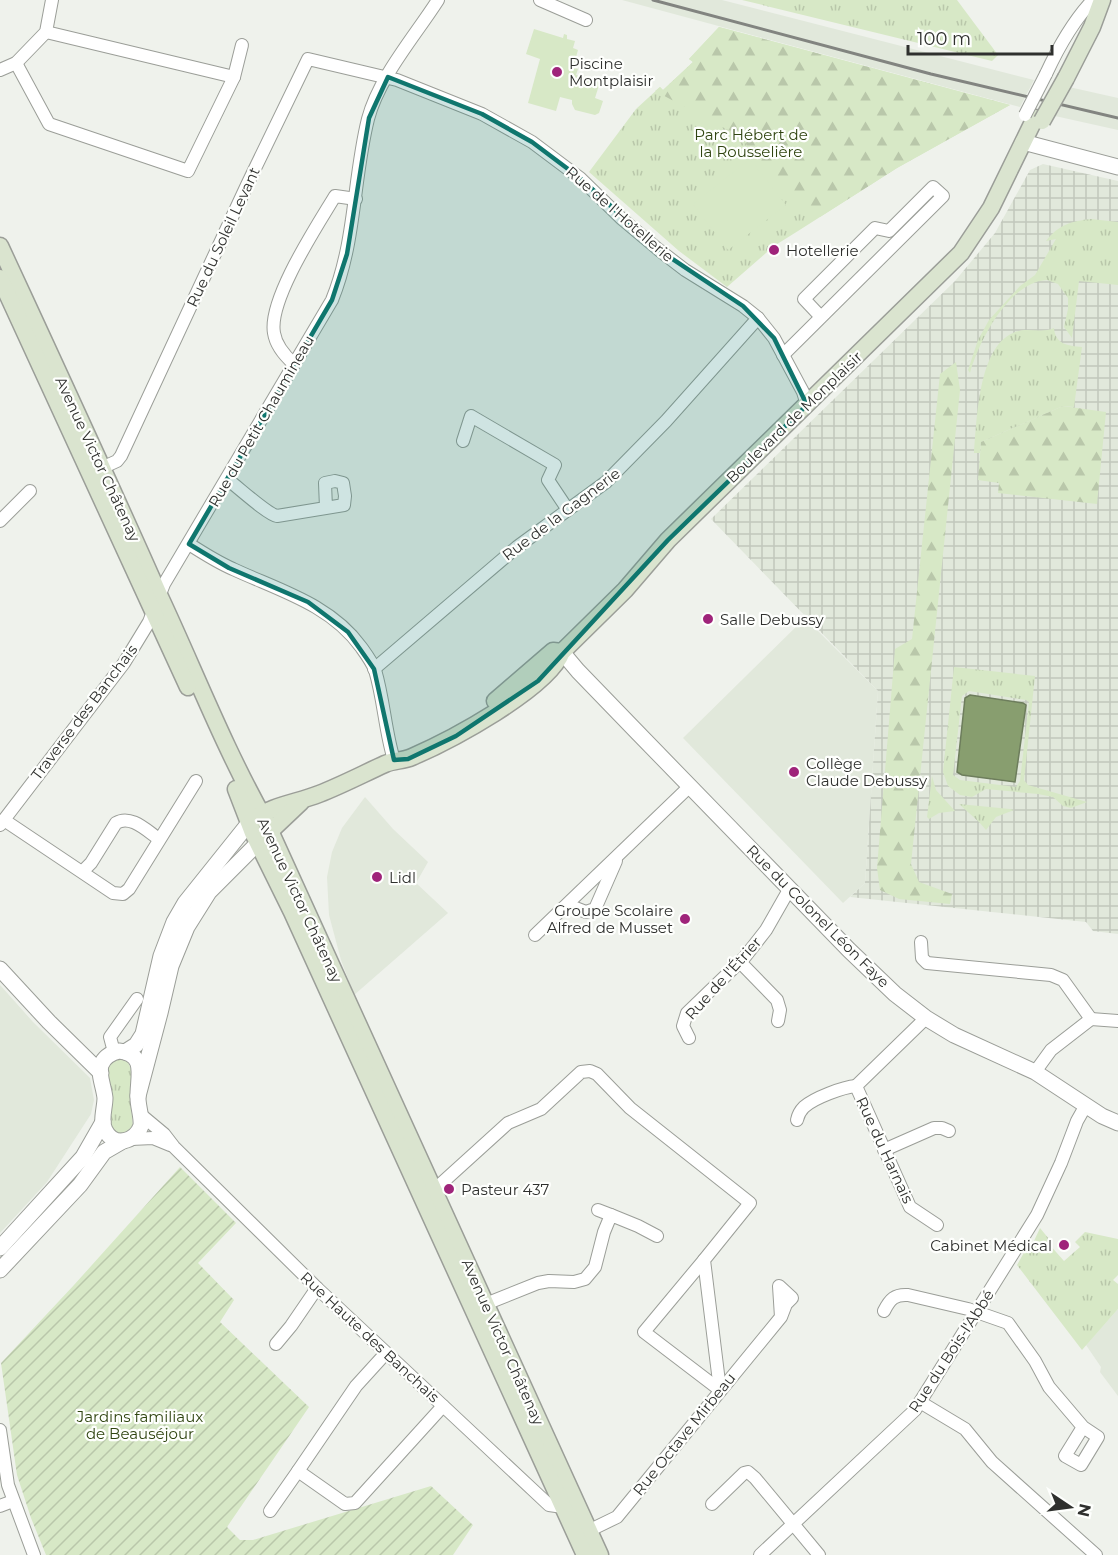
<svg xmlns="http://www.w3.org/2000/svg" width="1118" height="1555" font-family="Montserrat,sans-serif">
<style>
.built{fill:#e1e8db}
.industrial{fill:url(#industrial-grid)}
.grass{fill:url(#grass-tufts);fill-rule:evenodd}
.forest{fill:url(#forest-firs)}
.garden{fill:url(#garden-furrows)}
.pitch{fill:#d7e8c6}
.water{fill:#889e6f;stroke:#6d7d5c;stroke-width:1.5}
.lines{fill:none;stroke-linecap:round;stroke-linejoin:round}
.minor-casing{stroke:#9b9e98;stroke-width:14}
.tertiary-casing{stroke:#9b9e98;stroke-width:17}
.secondary-casing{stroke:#9b9e98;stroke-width:19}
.minor{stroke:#fff;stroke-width:12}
.tertiary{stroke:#fff;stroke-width:15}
.secondary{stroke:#dae4cf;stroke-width:16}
.rail{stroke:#828480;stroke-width:3}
.minor-bridge-casing{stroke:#9b9e98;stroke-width:14;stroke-linecap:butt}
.secondary-bridge-casing{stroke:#9b9e98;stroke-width:19;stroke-linecap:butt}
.minor-bridge{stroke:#fff;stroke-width:12}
.secondary-bridge{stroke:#dae4cf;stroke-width:16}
.marked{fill:#0f766e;fill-opacity:0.2;stroke:#0f766e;stroke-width:4.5;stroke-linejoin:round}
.poi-dot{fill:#9f247a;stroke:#fefffd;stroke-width:2}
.labels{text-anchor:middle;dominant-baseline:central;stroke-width:4.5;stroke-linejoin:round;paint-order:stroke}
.poi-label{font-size:15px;fill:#2f302e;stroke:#fefffd;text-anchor:start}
.park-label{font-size:15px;fill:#304511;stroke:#fefffd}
.street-label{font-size:15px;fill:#2f302e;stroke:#fefffd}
</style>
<defs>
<pattern id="industrial-grid" width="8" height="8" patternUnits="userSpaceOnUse" patternTransform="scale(1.5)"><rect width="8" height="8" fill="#e1e8db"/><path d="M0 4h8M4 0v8" fill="none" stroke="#c1c7bc"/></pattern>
<pattern id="grass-tufts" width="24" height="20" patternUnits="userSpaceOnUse" patternTransform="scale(1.5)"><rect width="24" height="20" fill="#d7e8c6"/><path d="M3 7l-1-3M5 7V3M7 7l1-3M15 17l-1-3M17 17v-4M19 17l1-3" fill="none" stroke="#b9c7aa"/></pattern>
<pattern id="forest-firs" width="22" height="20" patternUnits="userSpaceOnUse" patternTransform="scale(1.5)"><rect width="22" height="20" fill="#d7e8c6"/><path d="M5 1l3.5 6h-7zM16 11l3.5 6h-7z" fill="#b9c7aa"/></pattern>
<pattern id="garden-furrows" width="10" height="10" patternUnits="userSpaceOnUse" patternTransform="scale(1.5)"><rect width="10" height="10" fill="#d7e8c6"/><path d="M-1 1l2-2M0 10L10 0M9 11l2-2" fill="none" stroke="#b9c7aa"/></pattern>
</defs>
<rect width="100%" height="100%" fill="#eff2ec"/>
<g class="built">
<path d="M622 0H722L1034 80 1020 107Z"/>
<path d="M1069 87 1118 98V130L1055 116Z"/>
<path d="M805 618 878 691 865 883 843 903 683 738Z"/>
<path d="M365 797 393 829 428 862 416 883 448 913 354 995 341 960 329 915 327 877 332 852 342 828Z"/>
<path d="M0 985 33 1022 90 1078 94 1100 91 1114 47 1182 0 1233Z"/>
<path d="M1118 1309V1396L1100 1372 1101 1367 1086 1345Z"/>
</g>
<path class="industrial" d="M1043 164 1118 181V934L1093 931 1086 922 850 897 865 883 878 691 711 519 955 281 995 233 1030 170Z"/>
<g class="grass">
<path d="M742 0H957L998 55 992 61Z"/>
<path d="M719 27 1010 105 897 168 798 231 774 246 727 287 679 251 589 172 636 109 660 87 663 90 693 62 689 59Z"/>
<path d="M1091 219 1118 222V285L1079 281 1072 338 1064 327 1068 309V298L1058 284 1047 280C1009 282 979 341 970 373L968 370 978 340 989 320 1020 286 1035 275 1056 239 1046 241C1058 225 1072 221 1091 219Z"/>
<path d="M1054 328C1055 344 1068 346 1082 347L1074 407 1063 406 981 442 980 453H974C977 420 978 348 1013 333 1026 326 1040 334 1054 328Z"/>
<path d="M954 667 1035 676 1024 780 1028 785 1087 802 1071 808 1063 806 1053 797 1038 794 986 789 972 797 960 795 948 786 943 772ZM969 691 1026 700 1029 702 1020 781 1016 787 960 780 953 775 962 696Z"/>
<path d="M932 776 936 790 955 811 939 813 929 819 927 817Z"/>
<path d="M959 804 1010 809 1014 810 996 817 986 830 979 822Z"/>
<path d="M117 1058 128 1062 132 1072 130 1098 133 1126 124 1134 116 1133 110 1126V1090L107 1070 110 1062Z"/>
<path d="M1040 1228 1049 1239V1244L1064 1261 1080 1247 1075 1242 1085 1232 1118 1239V1275L1113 1280 1118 1284V1309L1082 1350 1017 1265 1030 1242 1034 1241Z"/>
</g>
<g class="forest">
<path d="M719 27 1010 105 897 168 820 217 795 199 764 169 741 137 655 91 660 87 663 90 693 62 689 59Z"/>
<path d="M956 362 960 390 911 864 919 882 952 894 950 904 899 899 880 890 877 868 895 649 912 639 940 374Z"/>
<path d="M1063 406 1106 412 1097 504 998 493 999 483 978 480 981 442Z"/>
</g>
<path class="garden" d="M180 1167 236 1223 198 1263 234 1300 220 1322 309 1407 227 1527 240 1540H253L431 1486 473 1525 453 1555H46L31 1518 17 1475 1 1363 74 1285Z"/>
<g class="pitch">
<path d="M534 29 563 38 564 34 567 35V39L575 41 573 48 578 50 573 68 578 69 576 75 600 82 595 98 603 101 599 113 595 115 575 110 572 104V100L560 97 556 111 528 103 540 59 526 54Z"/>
<path d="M750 159 786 205 728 250 693 204Z"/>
</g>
<path class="water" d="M970 695 1023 703 1026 705 1015 782 962 775 957 772 965 698Z"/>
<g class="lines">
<g class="minor-casing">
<g id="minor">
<path d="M540 0 586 20"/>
<path d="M46 32 234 77"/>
<path d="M16 63 49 124 188 171 234 77 242 45"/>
<path d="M0 70 16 63 46 32 52 0"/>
<path d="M1046 74C1058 48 1073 21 1093 0"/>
<path d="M783 355 943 196 933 187 889 231 875 228 804 299 821 317"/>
<path d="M294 364C285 356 276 346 274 333 268 300 317 226 335 196L356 199"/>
<path d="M463 441 471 416 555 465 548 480 568 510"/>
<path d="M95 471 117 461 121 456 247 185 308 59 397 80 482 114 532 142 580 178 622 219 659 250 685 270 743 306 758 318 774 338 803 392 807 405"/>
<path d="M227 479C238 487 267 514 277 516L344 505 345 496 343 483 335 481 325 483 326 508"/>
<path d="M0 521 30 491"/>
<path d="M189 544C203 553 217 562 233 569 278 590 330 604 361 647 366 654 372 662 375 670 384 700 385 731 394 760"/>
<path d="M374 669 517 547 606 482 666 421 758 318"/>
<path d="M4 820 113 893 123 894 129 889 196 781"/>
<path d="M0 825 124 663 149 622 164 584 332 300C356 241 353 179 368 119 379 77 415 36 438 0"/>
<path d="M83 871 91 863 116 823C131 814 147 831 159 839"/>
<path d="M568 905 586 912 595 909 616 861"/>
<path d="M535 935 690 786"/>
<path d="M921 942 922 958 927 963 1051 975 1063 980 1091 1019"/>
<path d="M740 962 777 1000 780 1010 778 1021"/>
<path d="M926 1018 856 1086 910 1207 937 1225"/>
<path d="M1091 1019 1118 1021"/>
<path d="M689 1038 683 1026 687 1013 744 958 766 930 790 888"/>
<path d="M114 1052 110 1037 137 999"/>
<path d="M1035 1072 1051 1050 1091 1019"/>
<path d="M140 1114 164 1134 174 1147 317 1288 549 1505 563 1507 569 1505"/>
<path d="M797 1120C798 1115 800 1111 804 1107 814 1098 843 1087 856 1086"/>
<path d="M131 1139 153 1138 170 1145"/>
<path d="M884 1150 934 1128H942L949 1131"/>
<path d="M433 1191 508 1123 541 1109 581 1072 590 1071 597 1074 630 1108 750 1203 704 1260 720 1390"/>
<path d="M598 1210 611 1215"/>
<path d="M704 1260 644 1332 720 1390"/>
<path d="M478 1307 538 1283 549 1281 574 1282 585 1279 595 1267 604 1232 611 1215 638 1226 657 1236"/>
<path d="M884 1311C890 1299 895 1294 908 1295L968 1309 1008 1323 1035 1361 1049 1387 1083 1427 1065 1456 1081 1465 1098 1437 1083 1427"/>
<path d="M276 1344 291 1326 317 1288"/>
<path d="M386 1353 356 1386 298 1471 345 1504 355 1503 443 1406"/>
<path d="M920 1402 965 1429 992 1462 1096 1555"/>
<path d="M0 1430 8 1485 34 1555"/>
<path d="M712 1504 744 1473 748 1472 755 1478 819 1555"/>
<path d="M0 1506 13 1501"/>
<path d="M270 1511 298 1471"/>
<path d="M582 1534 617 1517 781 1317 786 1304 792 1298 779 1286 781 1317"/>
<path d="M760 1555 915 1410 1037 1215 1061 1163 1077 1121 1086 1105"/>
</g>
</g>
<g class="tertiary-casing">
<g id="tertiary">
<path d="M1023 142 1118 167"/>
<path d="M562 652 578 671 637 732 849 950 895 994 926 1018 954 1035 1035 1072 1102 1116 1118 1123"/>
<path d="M0 969 49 1022 101 1073"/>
<path d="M119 1051C148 1054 137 1079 138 1098 138 1107 142 1117 141 1126 135 1142 114 1148 105 1130 100 1121 105 1108 105 1098 104 1087 98 1075 101 1065 104 1057 111 1053 119 1051Z"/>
<path d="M125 1052 136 1045 143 1034 161 956 174 922 185 903 249 823"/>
<path d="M138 1096 160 1013 171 966 187 927 209 892 258 843"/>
<path d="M0 1248 83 1157 103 1122"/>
<path d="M0 1270 80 1185 104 1152 123 1141"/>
</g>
</g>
<g class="secondary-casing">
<g id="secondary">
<path d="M1066 78 1092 27 1102 0"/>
<path d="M0 246C54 363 108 479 160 597 195 672 225 750 266 822L600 1555"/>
<path d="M0 278 188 687"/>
<path d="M495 701 553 651 562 652"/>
<path d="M236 789 253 833 292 912 585 1555"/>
<path d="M252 820C273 805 296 803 319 794 342 785 363 774 385 764 394 760 403 761 412 757 449 741 548 689 562 652L625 590 668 540 961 253 991 208 1035 118"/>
<path d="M263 838 301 802"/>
</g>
</g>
<use href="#minor" class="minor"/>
<use href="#tertiary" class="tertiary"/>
<use href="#secondary" class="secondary"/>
<path class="rail" d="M653 0 931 74 1118 118"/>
<g class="minor-bridge-casing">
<path id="minor-bridge" d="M1025 115 1046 74"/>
</g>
<g class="secondary-bridge-casing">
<path id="secondary-bridge" d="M1042 121 1066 78"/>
</g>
<use href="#minor-bridge" class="minor-bridge"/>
<use href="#secondary-bridge" class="secondary-bridge"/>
</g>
<path class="marked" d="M388 77 482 114 532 142 580 178 659 250 743 306 774 338 807 405 668 540 538 681 456 736 408 759 394 760 374 669 348 632 308 602 229 568 189 544 332 300 347 254 369 118Z"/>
<g class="poi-dot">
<circle cx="557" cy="72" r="6"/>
<circle cx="774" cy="250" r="6"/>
<circle cx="708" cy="619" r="6"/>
<circle cx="794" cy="772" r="6"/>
<circle cx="377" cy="877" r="6"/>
<circle cx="685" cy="919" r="6"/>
<circle cx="449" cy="1189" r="6"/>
<circle cx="1064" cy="1245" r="6"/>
</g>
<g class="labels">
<g class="poi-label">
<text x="569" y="63">Piscine<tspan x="569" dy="17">Montplaisir</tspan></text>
<text x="786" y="250">Hotellerie</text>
<text x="720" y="619">Salle Debussy</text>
<text x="806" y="763">Collège<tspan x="806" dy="17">Claude Debussy</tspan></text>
<text x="389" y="877">Lidl</text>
<text x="673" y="910" text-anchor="end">Groupe Scolaire<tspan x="673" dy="17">Alfred de Musset</tspan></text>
<text x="461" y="1189">Pasteur 437</text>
<text x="1052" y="1245" text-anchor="end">Cabinet Médical</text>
</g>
<g class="park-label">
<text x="751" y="134">Parc Hébert de<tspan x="751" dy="17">la Rousselière</tspan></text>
<text x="140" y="1416">Jardins familiaux<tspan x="140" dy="17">de Beauséjour</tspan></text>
</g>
<g class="street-label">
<text transform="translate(620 214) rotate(41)">Rue de l'Hotellerie</text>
<text transform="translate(223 237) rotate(-65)">Rue du Soleil Levant</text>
<text transform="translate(794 417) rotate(-44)">Boulevard de Monplaisir</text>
<text transform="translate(261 421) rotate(-60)">Rue du Petit Chaumineau</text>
<text transform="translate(98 459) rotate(65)">Avenue Victor Châtenay</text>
<text transform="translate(561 514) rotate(-37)">Rue de la Gagnerie</text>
<text transform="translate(84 712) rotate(-53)">Traverse des Banchais</text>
<text transform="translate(300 900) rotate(65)">Avenue Victor Châtenay</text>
<text transform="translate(818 916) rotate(45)">Rue du Colonel Léon Faye</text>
<text transform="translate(723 978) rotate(-48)">Rue de l'Étrier</text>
<text transform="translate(885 1150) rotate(65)">Rue du Harnais</text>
<text transform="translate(370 1337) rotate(43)">Rue Haute des Banchais</text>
<text transform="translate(503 1342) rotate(66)">Avenue Victor Châtenay</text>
<text transform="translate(951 1351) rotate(-57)">Rue du Bois-l'Abbé</text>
<text transform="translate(684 1434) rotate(-51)">Rue Octave Mirbeau</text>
</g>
</g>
<g transform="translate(1070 1507) rotate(103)" stroke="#fefffd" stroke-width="4.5" paint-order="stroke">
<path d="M0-4.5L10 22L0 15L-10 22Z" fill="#2f302e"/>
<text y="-9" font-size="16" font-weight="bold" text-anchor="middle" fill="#2f302e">N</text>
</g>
<path d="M908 45v9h144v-9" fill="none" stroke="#2f302e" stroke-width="3"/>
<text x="917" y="45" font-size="18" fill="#2f302e" stroke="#fefffd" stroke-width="4.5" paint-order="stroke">100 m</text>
</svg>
